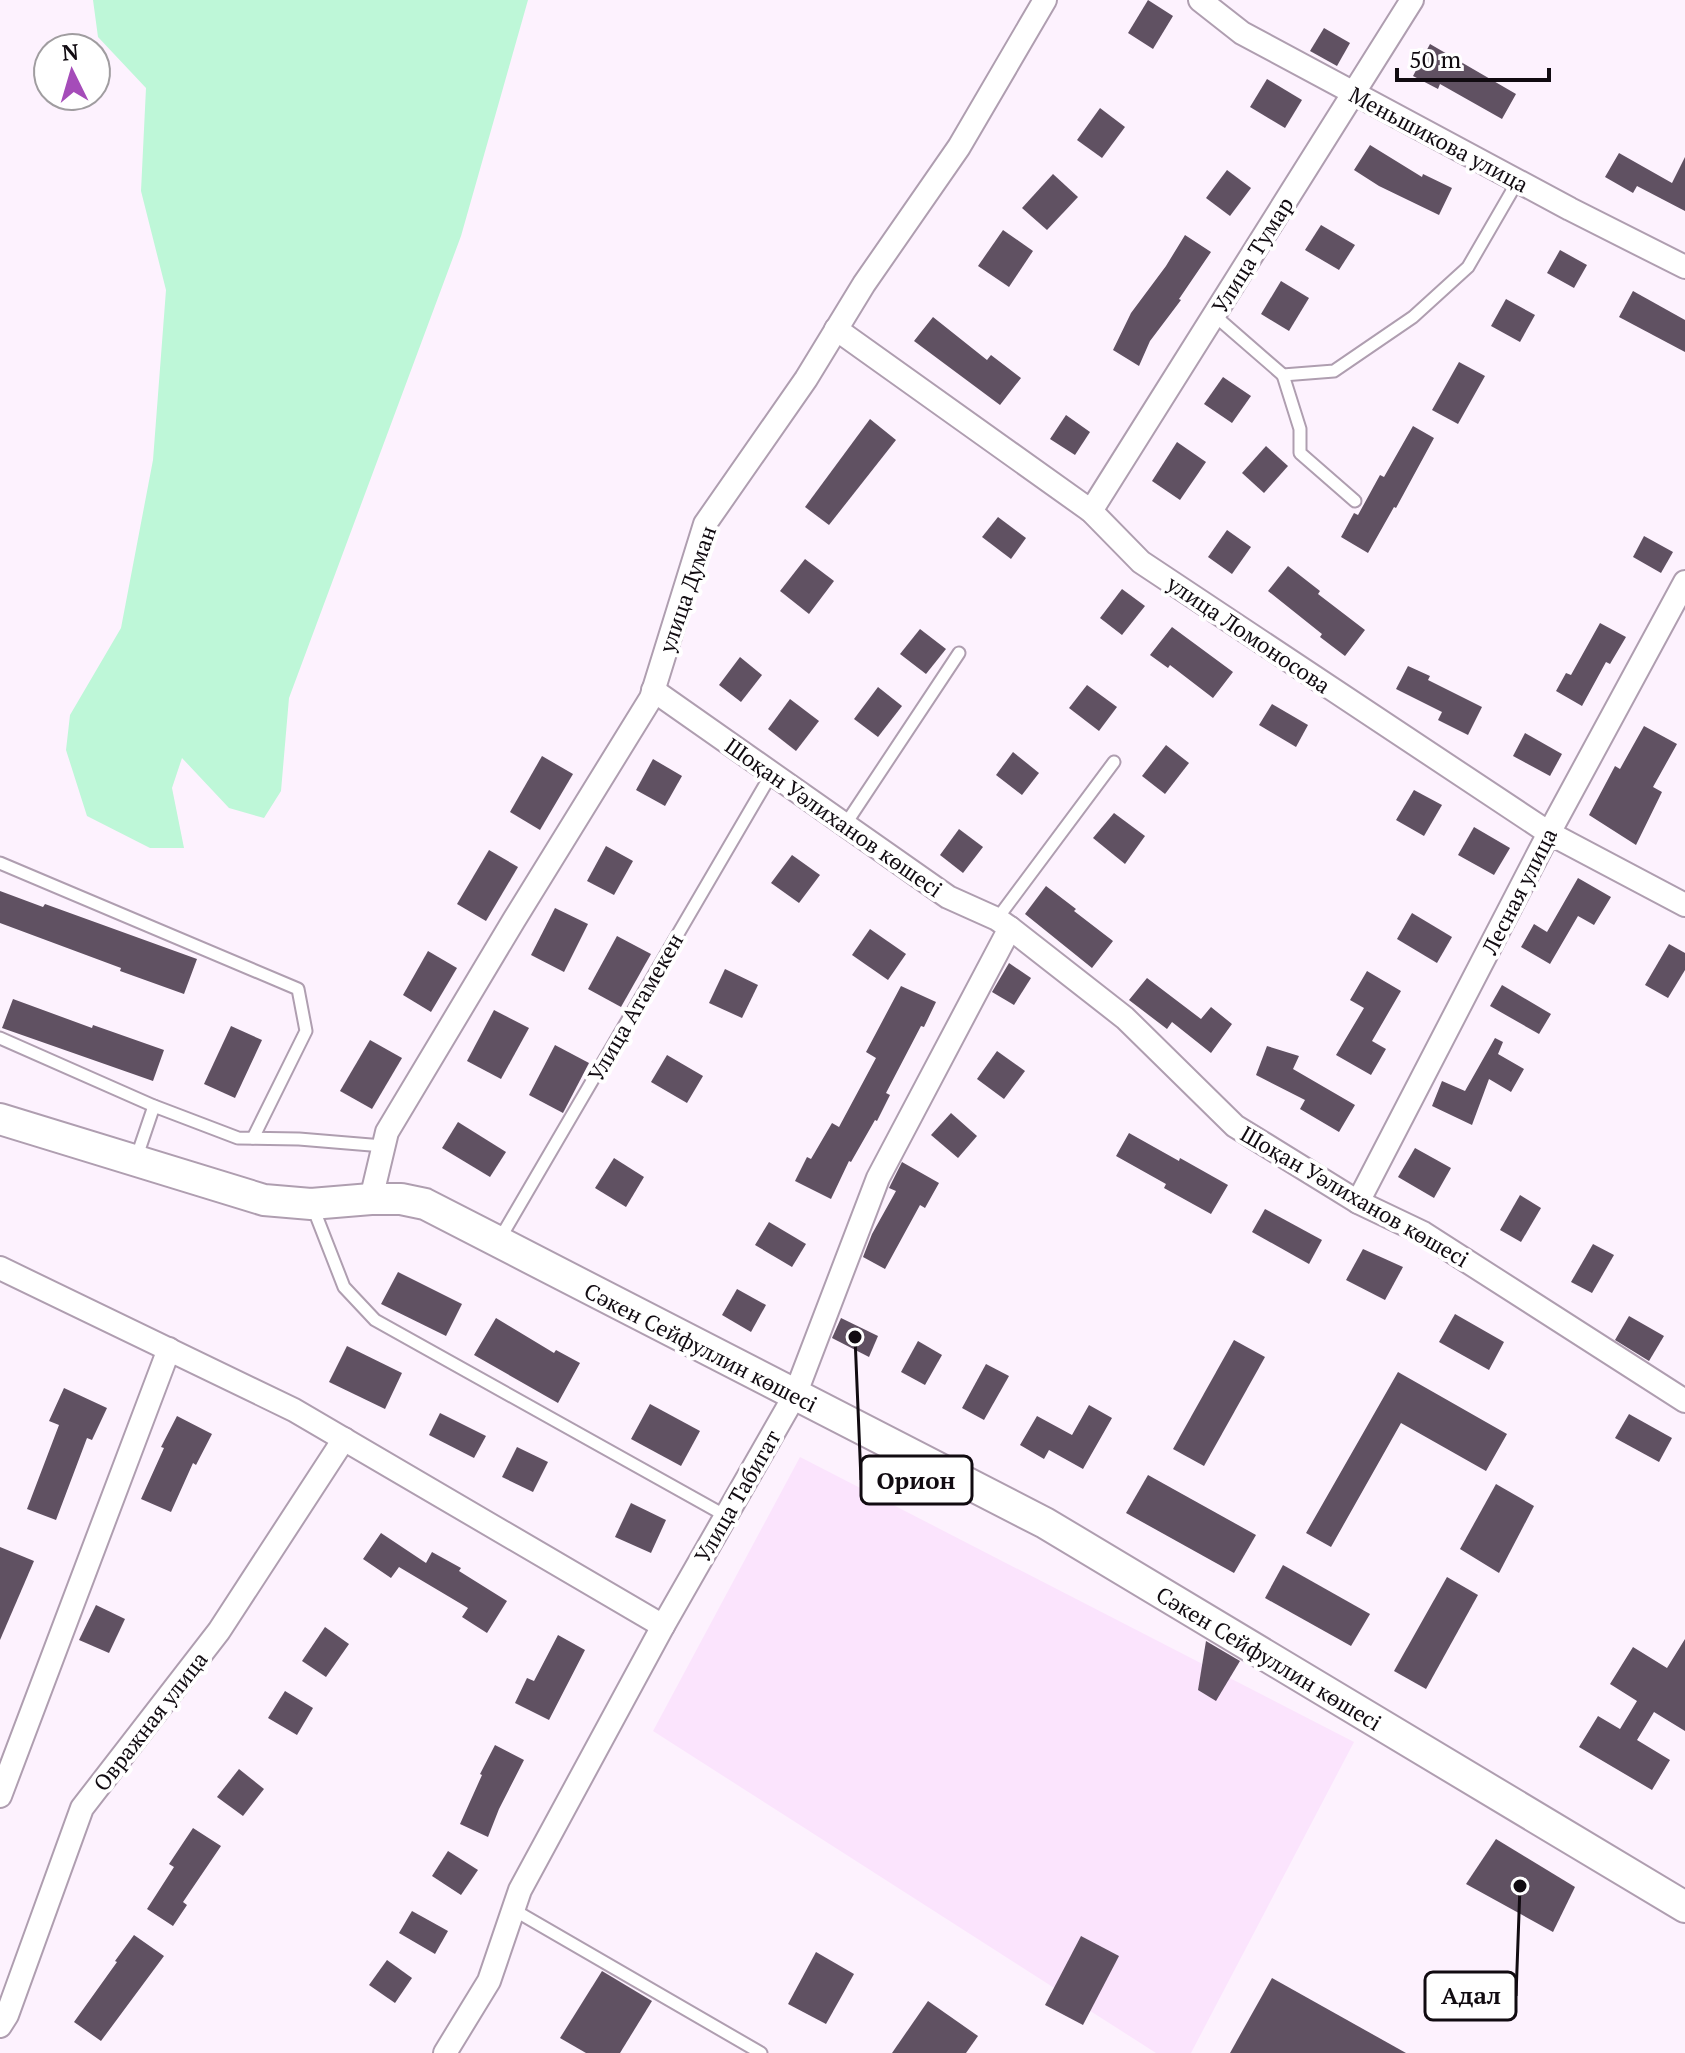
<svg xmlns="http://www.w3.org/2000/svg" width="1685" height="2053" font-family="'PT Serif',serif">
<style>
.built{fill:#fbe4fd}
.green{fill:#bef7d8}
.building{fill:#605162}
.lines{fill:none;stroke-linecap:round;stroke-linejoin:round}
.lane-casing{stroke:#af9eb0;stroke-width:15}
.street-casing{stroke:#af9eb0;stroke-width:26}
.secondary-casing{stroke:#af9eb0;stroke-width:34}
.lane{stroke:#fff;stroke-width:11}
.street{stroke:#fff;stroke-width:22}
.secondary{stroke:#fff;stroke-width:30}
.labels{text-anchor:middle;dominant-baseline:central;stroke-width:8;stroke-linejoin:round;paint-order:stroke}
.street-label{font-size:22px;fill:#110b11;stroke:#fff}
.leader{fill:none;stroke:#110b11;stroke-width:3}
.callout-dot{fill:#110b11;stroke:#fff;stroke-width:3}
.callout{fill:#fff;stroke:#110b11;stroke-width:3}
.callout-label{font-size:24px;text-anchor:middle;font-weight:bold;fill:#110b11}
</style>
<rect width="100%" height="100%" fill="#fdf2fe"/>
<path class="built" d="M800 1457 1354 1742 1191 2053H1156L653 1731Z"/>
<path class="green" d="M93 0H528L461 236 289 698 281 791 264 818 229 808 182 758 172 788 184 848H150L87 816 66 750 70 715 121 628 153 460 166 290 141 191 146 88 98 37Z"/>
<g class="building">
<path d="M1148 0 1173 16 1153 49 1128 33Z"/>
<path d="M1324 28 1350 43 1337 66 1310 51Z"/>
<path d="M1430 44 1516 94 1502 119 1440 84 1438 89 1413 76Z"/>
<path d="M1267 79 1302 100 1285 128 1250 107Z"/>
<path d="M1100 108 1125 127 1102 158 1077 140Z"/>
<path d="M1370 145 1422 177 1423 174 1452 188 1439 215 1379 186 1354 170Z"/>
<path d="M1619 153 1672 183 1685 157V211L1637 186 1633 193 1605 177Z"/>
<path d="M1227 170 1251 188 1230 216 1206 198Z"/>
<path d="M1053 174 1078 197 1047 230 1022 208Z"/>
<path d="M1321 225 1355 245 1339 270 1305 250Z"/>
<path d="M1003 230 1033 251 1009 287 978 266Z"/>
<path d="M1185 235 1211 252 1179 299 1181 300 1150 341 1139 366 1113 350 1131 313 1166 266Z"/>
<path d="M1560 250 1587 265 1574 288 1547 273Z"/>
<path d="M1281 281 1309 298 1289 331 1261 314Z"/>
<path d="M1633 291 1685 320V352L1619 317Z"/>
<path d="M1506 299 1535 315 1520 342 1491 326Z"/>
<path d="M933 317 987 360 991 355 1021 378 1000 405 914 341Z"/>
<path d="M1459 362 1485 376 1458 424 1432 410Z"/>
<path d="M1223 377 1251 396 1232 423 1204 404Z"/>
<path d="M1066 415 1090 432 1075 455 1050 439Z"/>
<path d="M870 419 896 440 829 525 805 507Z"/>
<path d="M1413 426 1434 438 1396 508 1394 507 1368 553 1341 537 1354 513 1358 515 1380 475 1384 477Z"/>
<path d="M1177 442 1206 462 1180 500 1152 481Z"/>
<path d="M1266 446 1288 466 1264 493 1242 473Z"/>
<path d="M998 517 1026 538 1011 559 982 537Z"/>
<path d="M1227 530 1251 547 1232 574 1208 557Z"/>
<path d="M1644 536 1673 552 1661 573 1633 557Z"/>
<path d="M805 559 834 581 809 614 780 591Z"/>
<path d="M1288 566 1320 591 1318 594 1365 630 1345 656 1320 637 1322 634 1268 591Z"/>
<path d="M1122 589 1145 606 1122 635 1100 618Z"/>
<path d="M1600 623 1626 637 1610 664 1606 662 1582 706 1556 691 1566 673 1571 675Z"/>
<path d="M1172 627 1233 672 1213 698 1170 665 1168 668 1150 655Z"/>
<path d="M920 629 946 649 926 674 900 654Z"/>
<path d="M740 657 762 675 741 702 719 685Z"/>
<path d="M1408 666 1430 676 1428 680 1482 707 1468 735 1438 720 1442 712 1396 689Z"/>
<path d="M1087 685 1117 707 1099 731 1069 708Z"/>
<path d="M878 687 902 706 878 737 854 719Z"/>
<path d="M790 699 819 721 796 751 768 729Z"/>
<path d="M1272 704 1308 725 1296 747 1259 725Z"/>
<path d="M1644 726 1677 744 1653 787 1662 792 1636 845 1589 815 1615 766 1620 769Z"/>
<path d="M1525 733 1562 754 1550 776 1513 756Z"/>
<path d="M1166 745 1189 763 1165 794 1142 776Z"/>
<path d="M1013 752 1039 773 1022 795 996 775Z"/>
<path d="M542 756 573 774 540 830 510 812Z"/>
<path d="M653 759 682 776 665 806 636 790Z"/>
<path d="M1414 790 1442 805 1424 836 1396 820Z"/>
<path d="M1114 813 1145 836 1125 864 1093 838Z"/>
<path d="M1474 827 1510 848 1494 875 1458 855Z"/>
<path d="M959 829 983 847 963 873 940 855Z"/>
<path d="M606 846 633 861 614 895 587 881Z"/>
<path d="M489 850 518 867 486 921 457 904Z"/>
<path d="M792 855 820 875 799 903 771 883Z"/>
<path d="M1578 878 1611 897 1594 925 1578 916 1550 964 1521 947 1534 924 1547 932Z"/>
<path d="M1046 886 1076 909 1074 911 1113 941 1092 968 1025 914Z"/>
<path d="M0 891 43 907 45 904 197 959 184 994 120 971 121 968 0 923Z"/>
<path d="M555 908 588 924 564 972 531 955Z"/>
<path d="M1412 913 1452 937 1437 963 1397 939Z"/>
<path d="M870 929 906 954 888 980 852 955Z"/>
<path d="M617 936 651 954 621 1007 588 989Z"/>
<path d="M1669 944 1685 953V970L1668 998 1645 985Z"/>
<path d="M428 951 457 968 431 1012 403 995Z"/>
<path d="M1009 963 1031 978 1014 1005 992 992Z"/>
<path d="M725 969 758 985 742 1018 709 1003Z"/>
<path d="M1367 971 1401 991 1372 1041 1386 1049 1371 1075 1336 1055 1364 1008 1350 1000Z"/>
<path d="M1147 978 1201 1019 1211 1007 1232 1024 1211 1053 1172 1022 1167 1029 1129 1000Z"/>
<path d="M1502 985 1551 1014 1539 1034 1490 1006Z"/>
<path d="M901 986 936 1002 924 1027 921 1026 886 1093 890 1095 877 1121 875 1120 851 1162 849 1161 831 1199 795 1181 807 1157 811 1159 832 1123 839 1127 876 1058 866 1052Z"/>
<path d="M13 999 92 1028 93 1025 164 1050 153 1081 2 1028Z"/>
<path d="M494 1010 529 1028 501 1079 467 1061Z"/>
<path d="M231 1026 262 1040 235 1098 204 1084Z"/>
<path d="M1495 1038 1503 1042 1498 1054 1524 1069 1511 1092 1489 1079 1472 1125 1432 1106 1442 1081 1465 1091Z"/>
<path d="M370 1040 402 1058 372 1109 340 1091Z"/>
<path d="M555 1045 589 1063 563 1113 529 1095Z"/>
<path d="M1267 1046 1299 1056 1293 1069 1355 1105 1339 1132 1300 1109 1305 1100 1256 1075Z"/>
<path d="M997 1051 1025 1071 1004 1099 977 1079Z"/>
<path d="M667 1055 703 1076 687 1103 651 1082Z"/>
<path d="M951 1113 977 1136 958 1158 931 1135Z"/>
<path d="M458 1122 506 1152 490 1177 442 1148Z"/>
<path d="M1129 1133 1179 1161 1180 1158 1228 1185 1211 1214 1164 1188 1166 1184 1116 1156Z"/>
<path d="M1415 1148 1451 1168 1434 1198 1398 1177Z"/>
<path d="M614 1158 644 1177 626 1207 595 1188Z"/>
<path d="M902 1162 939 1183 925 1208 920 1205 885 1269 863 1257 872 1234 896 1191 889 1188Z"/>
<path d="M1520 1195 1541 1208 1521 1242 1500 1230Z"/>
<path d="M1265 1209 1322 1240 1309 1264 1252 1232Z"/>
<path d="M769 1222 806 1244 792 1267 755 1245Z"/>
<path d="M1593 1244 1614 1255 1592 1293 1571 1282Z"/>
<path d="M1363 1249 1403 1267 1385 1300 1346 1280Z"/>
<path d="M398 1272 462 1304 446 1336 381 1304Z"/>
<path d="M737 1289 766 1305 751 1332 722 1315Z"/>
<path d="M1455 1314 1504 1342 1489 1370 1439 1342Z"/>
<path d="M1629 1316 1664 1336 1649 1361 1615 1340Z"/>
<path d="M496 1318 554 1353 556 1350 580 1363 558 1403 474 1355Z"/>
<path d="M841 1318 878 1336 869 1357 832 1338Z"/>
<path d="M1234 1340 1265 1357 1204 1466 1173 1449Z"/>
<path d="M918 1341 942 1355 925 1385 901 1372Z"/>
<path d="M347 1346 402 1373 385 1409 329 1382Z"/>
<path d="M986 1364 1009 1376 984 1420 962 1408Z"/>
<path d="M1398 1372 1507 1434 1486 1471 1401 1423 1331 1547 1306 1533Z"/>
<path d="M64 1388 107 1408 92 1440 87 1438 56 1520 27 1509 59 1425 49 1421Z"/>
<path d="M650 1404 700 1431 681 1466 631 1439Z"/>
<path d="M1089 1405 1112 1418 1083 1469 1049 1450 1044 1459 1020 1445 1037 1416 1072 1435Z"/>
<path d="M440 1413 486 1436 474 1458 429 1435Z"/>
<path d="M1629 1414 1672 1438 1659 1462 1615 1438Z"/>
<path d="M177 1416 212 1434 196 1465 193 1463 171 1512 141 1499 164 1448 161 1447Z"/>
<path d="M517 1447 548 1462 533 1492 502 1477Z"/>
<path d="M1148 1475 1256 1535 1234 1573 1126 1513Z"/>
<path d="M1496 1484 1534 1506 1499 1573 1460 1549Z"/>
<path d="M631 1503 666 1520 651 1553 615 1537Z"/>
<path d="M381 1533 426 1563 432 1552 461 1568 459 1571 507 1601 487 1633 462 1617 468 1608 399 1567 391 1578 363 1559Z"/>
<path d="M0 1547 34 1561 0 1640Z"/>
<path d="M1283 1565 1370 1614 1351 1646 1265 1598Z"/>
<path d="M1447 1577 1478 1595 1426 1689 1394 1671Z"/>
<path d="M96 1605 125 1619 109 1653 79 1640Z"/>
<path d="M325 1627 349 1644 326 1677 302 1661Z"/>
<path d="M558 1635 585 1650 549 1720 515 1703 527 1678 534 1681Z"/>
<path d="M1685 1639V1731L1654 1712 1637 1740 1670 1760 1652 1790 1579 1747 1598 1716 1620 1729 1637 1701 1610 1684 1633 1647 1667 1668Z"/>
<path d="M1206 1641 1240 1661 1216 1701 1198 1690Z"/>
<path d="M285 1691 313 1708 297 1735 268 1718Z"/>
<path d="M495 1745 524 1760 499 1809 488 1837 460 1824 482 1775 480 1774Z"/>
<path d="M239 1769 264 1789 243 1816 217 1797Z"/>
<path d="M193 1828 221 1846 183 1902 187 1905 173 1926 147 1909 174 1867 169 1864Z"/>
<path d="M1496 1839 1575 1887 1553 1932 1466 1884Z"/>
<path d="M448 1851 478 1870 461 1895 432 1876Z"/>
<path d="M412 1911 448 1931 435 1954 399 1933Z"/>
<path d="M134 1935 164 1956 101 2041 74 2022 117 1962 115 1961Z"/>
<path d="M1081 1936 1119 1956 1083 2025 1045 2005Z"/>
<path d="M816 1952 854 1974 826 2024 788 2004Z"/>
<path d="M387 1960 412 1978 395 2003 369 1985Z"/>
<path d="M602 1971 652 2001 620 2053H586L560 2038Z"/>
<path d="M1272 1978 1406 2053H1230Z"/>
<path d="M928 2001 978 2036 966 2053H892Z"/>
</g>
<g class="lines">
<g class="lane-casing">
<g id="lane">
<path d="M1214 315 1283 375 1334 371 1413 317 1468 267 1512 191 1514 179"/>
<path d="M1283 375 1300 429V453L1355 501"/>
<path d="M845 825 959 653"/>
<path d="M0 863 298 989 306 1031 253 1138"/>
<path d="M997 919 1114 762"/>
<path d="M0 1038 154 1106"/>
<path d="M136 1159 154 1106 238 1138 299 1139 383 1146"/>
<path d="M312 1205 344 1287 375 1320 726 1516"/>
<path d="M498 1242 772 773"/>
<path d="M514 1910 761 2053"/>
</g>
</g>
<g class="street-casing">
<g id="street">
<path d="M1200 0 1242 33 1570 209 1685 267"/>
<path d="M836 329 1091 511 1141 562 1549 833 1685 905"/>
<path d="M1091 511 1412 0"/>
<path d="M653 690 948 897 997 919 1010 928 1125 1018 1235 1126 1358 1202 1423 1233 1685 1401"/>
<path d="M371 1199 387 1132 514 920 651 698 705 524 806 379 864 284 959 147 1045 0"/>
<path d="M1358 1202 1549 833 1685 582"/>
<path d="M0 1268 294 1410 663 1626"/>
<path d="M0 1796 169 1349"/>
<path d="M0 2026 7 2015 82 1808 219 1631 344 1439"/>
<path d="M445 2053 489 1981 520 1890 663 1626 795 1395 878 1178 1010 928"/>
</g>
</g>
<g class="secondary-casing">
<path id="secondary" d="M0 1119 264 1200 311 1204 371 1199H401L425 1204 1045 1523 1685 1907"/>
</g>
<use href="#lane" class="lane"/>
<use href="#street" class="street"/>
<use href="#secondary" class="secondary"/>
</g>
<g class="labels">
<g class="street-label">
<text transform="translate(1439 139) rotate(28)">Меньшикова улица</text>
<text transform="translate(1252 255) rotate(-58)">Улица Тумар</text>
<text transform="translate(687 589) rotate(-71)">улица Думан</text>
<text transform="translate(1249 634) rotate(34)">улица Ломоносова</text>
<text transform="translate(834 817) rotate(35)">Шоқан Уәлиханов көшесі</text>
<text transform="translate(1519 891) rotate(-63)">Лесная улица</text>
<text transform="translate(635 1007) rotate(-60)">Улица Атамекен</text>
<text transform="translate(1355 1196) rotate(30)">Шоқан Уәлиханов көшесі</text>
<text transform="translate(701 1347) rotate(27)">Сәкен Сейфуллин көшесі</text>
<text transform="translate(737 1496) rotate(-60)">Улица Табигат</text>
<text transform="translate(1269 1658) rotate(31)">Сәкен Сейфуллин көшесі</text>
<text transform="translate(150 1721) rotate(-52)">Овражная улица</text>
</g>
</g>
<path class="leader" d="M855 1337L861 1480M1520 1886L1516 1996"/>
<g class="callout-dot">
<circle cx="855" cy="1337" r="8"/>
<circle cx="1520" cy="1886" r="8"/>
</g>
<g class="callout">
<rect x="861" y="1456" width="111" height="48" rx="8"/>
<rect x="1425" y="1972" width="91" height="48" rx="8"/>
</g>
<g class="callout-label">
<text x="916" y="1489">Орион</text>
<text x="1471" y="2004">Адал</text>
</g>
<g transform="translate(72 72) rotate(355)"><circle r="38" fill="#ffffff" stroke="#a09da0" stroke-width="2"/>
<path d="M0-6L14 30L0 20L-14 30Z" fill="#a54cb9"/>
<text y="-12" font-size="22" font-weight="bold" text-anchor="middle" fill="#110b11">N</text>
</g>
<path d="M1397 68v12h152v-12" fill="none" stroke="#110b11" stroke-width="4"/>
<text x="1409" y="68" font-size="24" fill="#110b11" stroke="#ffffff" stroke-width="6" paint-order="stroke">50 m</text>
</svg>
